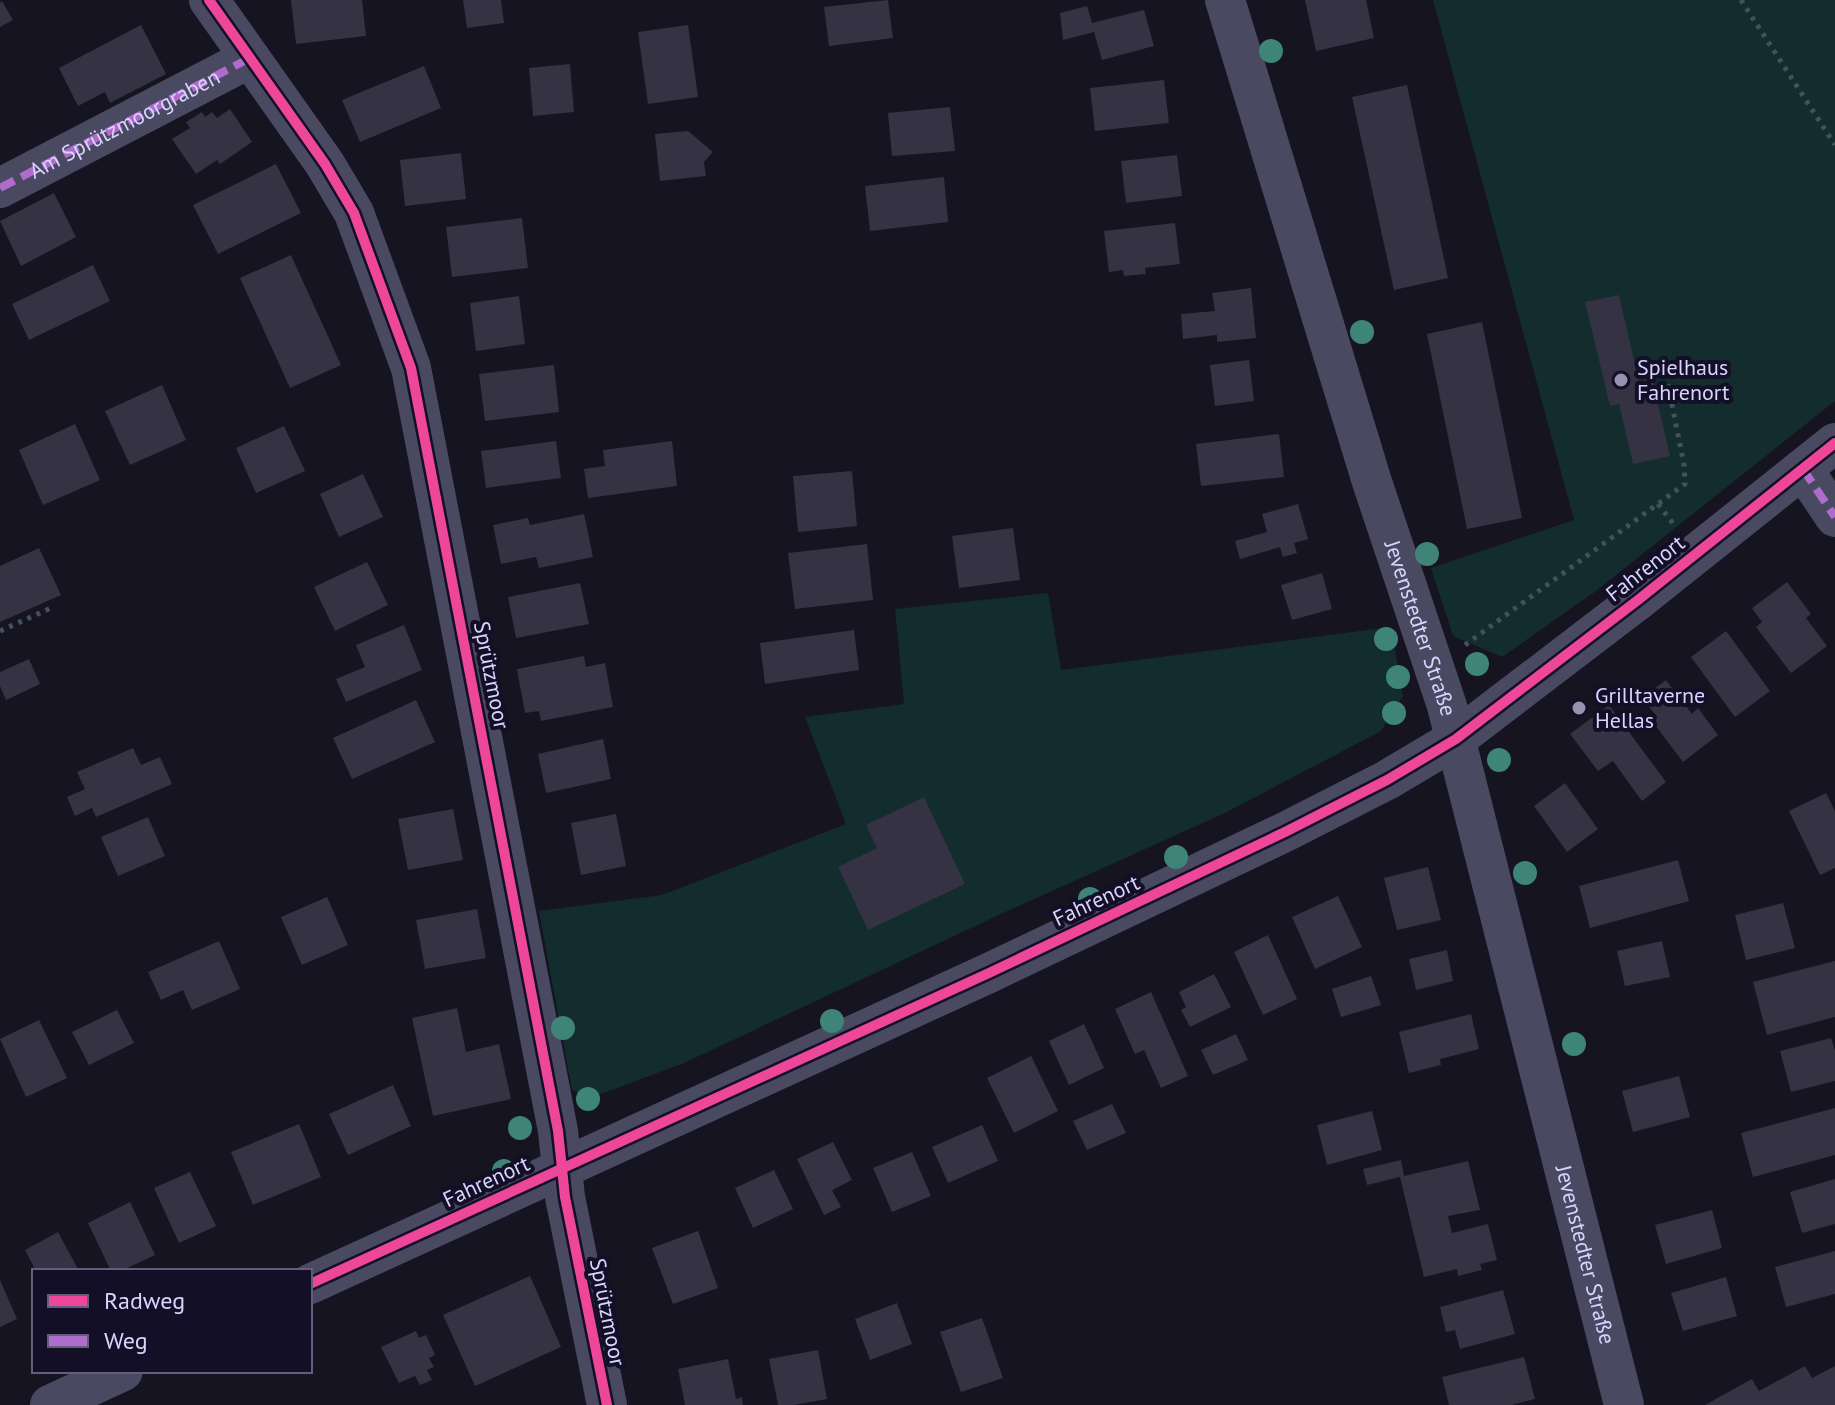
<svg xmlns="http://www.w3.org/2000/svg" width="1835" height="1405" font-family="'PT Sans',sans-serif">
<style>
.green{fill:#132c2d}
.building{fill:#343243}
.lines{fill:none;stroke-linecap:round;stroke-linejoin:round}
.path{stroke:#44505f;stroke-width:5;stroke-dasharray:4 6;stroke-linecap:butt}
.minor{stroke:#4a4962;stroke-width:40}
.quiet{stroke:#b06ccc;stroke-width:8;stroke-dasharray:16 8;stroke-linecap:butt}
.cycleway-casing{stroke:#130f26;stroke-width:15}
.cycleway{stroke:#ed469a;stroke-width:10}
.tree{fill:#3e8478}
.poi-dot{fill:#9591b1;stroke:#130f26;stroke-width:3}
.labels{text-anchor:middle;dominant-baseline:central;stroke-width:8;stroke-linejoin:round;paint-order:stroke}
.street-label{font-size:22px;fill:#d9d4ff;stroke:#130f26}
.poi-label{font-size:22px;fill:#d9d4ff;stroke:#130f26;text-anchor:start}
</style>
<rect width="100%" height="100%" fill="#161421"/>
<g class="green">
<path d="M1433 0H1835V401L1596 591 1502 657 1453 636 1431 568 1574 520Z"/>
<path d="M1048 593 1061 670 1391 627 1403 696 1381 731 1225 813 1003 913 684 1063 590 1098 572 1090 539 911 662 895 846 824 805 717 904 704 895 609Z"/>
</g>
<g class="building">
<path d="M291 0H362L366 36 296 44Z"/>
<path d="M463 0H501L504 23 467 28Z"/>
<path d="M888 0 893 38 829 46 824 7Z"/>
<path d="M1305 0H1366L1374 38 1316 51Z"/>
<path d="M2 1 13 20 0 27V3Z"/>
<path d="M1087 6 1092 23 1144 10 1154 46 1102 60 1094 32 1063 40 1060 13Z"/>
<path d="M141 25 166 74 110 103 105 92 78 106 59 68Z"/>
<path d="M688 25 698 97 648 104 638 32Z"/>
<path d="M570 64 574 112 533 116 529 68Z"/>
<path d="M424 66 441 108 360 142 342 100Z"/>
<path d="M1164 80 1169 123 1095 131 1090 88Z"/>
<path d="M1407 85 1448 278 1394 290 1352 97Z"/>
<path d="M950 107 955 151 892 156 888 113Z"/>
<path d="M230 109 252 142 220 164 217 160 196 174 172 139 190 128 186 122 202 112 205 117 212 112 217 118Z"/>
<path d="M688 131 713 152 704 162 706 176 660 181 655 134Z"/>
<path d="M461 153 466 199 405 206 400 160Z"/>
<path d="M1177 155 1182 196 1126 203 1121 161Z"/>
<path d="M276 164 301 213 218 254 193 205Z"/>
<path d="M944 177 948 222 870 231 865 186Z"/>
<path d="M54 193 76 237 21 266 0 221Z"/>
<path d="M522 218 528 268 452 277 446 227Z"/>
<path d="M1175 223 1180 264 1145 268 1146 274 1124 276 1123 270 1109 272 1104 231Z"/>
<path d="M291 255 341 365 290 388 240 278Z"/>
<path d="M93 265 110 301 29 340 12 304Z"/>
<path d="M1251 288 1256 338 1217 342V335L1183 339 1181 314 1215 311 1212 293Z"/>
<path d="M1619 295 1639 382 1652 378 1670 456 1633 464 1619 404 1610 406 1585 302Z"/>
<path d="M519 296 525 344 476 351 470 303Z"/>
<path d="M1482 322 1522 518 1467 529 1427 334Z"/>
<path d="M1249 360 1254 401 1215 406 1210 365Z"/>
<path d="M554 365 559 412 485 421 479 374Z"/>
<path d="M162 385 186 440 130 465 105 411Z"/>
<path d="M75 424 100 480 43 505 19 450Z"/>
<path d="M284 426 305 471 256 493 236 448Z"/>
<path d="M1279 434 1284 477 1201 486 1196 444Z"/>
<path d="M556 441 561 478 486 488 481 451Z"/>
<path d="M672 441 677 486 588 498 584 469 605 466 603 450Z"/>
<path d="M852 471 857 526 798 532 793 476Z"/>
<path d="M363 474 383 517 339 537 320 494Z"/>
<path d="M1298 504 1308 539 1294 543 1297 553 1283 557 1280 547 1240 559 1235 541 1267 532 1262 514Z"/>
<path d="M584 514 593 557 539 568 536 557 501 564 493 525 528 518 530 525Z"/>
<path d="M1013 528 1020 580 959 588 952 536Z"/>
<path d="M867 544 873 600 795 609 788 553Z"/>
<path d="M39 548 61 595 0 622V566Z"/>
<path d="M367 562 388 605 335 631 314 587Z"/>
<path d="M1322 573 1332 609 1292 620 1281 585Z"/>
<path d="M1787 582 1811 614 1806 618 1827 646 1791 673 1756 627 1762 622 1752 608Z"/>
<path d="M580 583 589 624 516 638 508 597Z"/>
<path d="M404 625 422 670 346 702 336 679 365 667 356 645Z"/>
<path d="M854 630 859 670 765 684 760 643Z"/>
<path d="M1726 631 1770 691 1735 717 1691 657Z"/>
<path d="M584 656 586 667 605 663 613 707 541 721 539 711 525 713 517 669Z"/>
<path d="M29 659 40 684 6 700 0 686V672Z"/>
<path d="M1666 680 1692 714 1698 708 1718 735 1683 762 1652 721 1657 717 1642 698Z"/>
<path d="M416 700 435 742 352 779 333 738Z"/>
<path d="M1609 705 1666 782 1642 801 1613 761 1598 771 1570 734Z"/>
<path d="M603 739 611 779 546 793 538 754Z"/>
<path d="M133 748 141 765 160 757 172 784 96 817 92 808 75 816 67 797 85 789 77 772Z"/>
<path d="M1565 783 1598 829 1567 852 1534 806Z"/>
<path d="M1826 793 1835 811V868L1820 875 1789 811Z"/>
<path d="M924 797 965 884 868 930 838 867 877 848 866 825Z"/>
<path d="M453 809 463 860 408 870 398 819Z"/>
<path d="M616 814 626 866 581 875 571 823Z"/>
<path d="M148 817 165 856 118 876 101 837Z"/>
<path d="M1678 860 1689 901 1590 928 1579 886Z"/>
<path d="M1428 867 1441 920 1397 930 1384 878Z"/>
<path d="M1338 896 1362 947 1315 969 1292 917Z"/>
<path d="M327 897 348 945 302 965 281 917Z"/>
<path d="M1783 903 1795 948 1746 960 1735 915Z"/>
<path d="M477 909 486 958 425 969 416 920Z"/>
<path d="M1268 935 1297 999 1263 1015 1234 952Z"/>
<path d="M219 941 240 989 192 1010 183 990 161 1000 148 972Z"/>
<path d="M1662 941 1670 977 1625 986 1617 951Z"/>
<path d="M1447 950 1453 981 1416 990 1409 959Z"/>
<path d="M1835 961V1017L1767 1035 1753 982Z"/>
<path d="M1214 974 1231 1007 1190 1027 1181 1010 1186 1007 1179 992Z"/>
<path d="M1371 976 1381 1005 1341 1017 1332 989Z"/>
<path d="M1151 992 1188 1076 1161 1088 1144 1050 1135 1054 1115 1009Z"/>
<path d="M457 1008 466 1052 499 1044 511 1099 433 1116 412 1018Z"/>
<path d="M117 1010 134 1043 89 1065 72 1032Z"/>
<path d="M1471 1014 1479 1049 1440 1059 1441 1065 1409 1073 1399 1032Z"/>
<path d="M39 1020 67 1078 26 1097 0 1039Z"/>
<path d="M1084 1024 1104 1068 1069 1085 1049 1041Z"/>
<path d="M1236 1034 1248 1060 1213 1075 1201 1050Z"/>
<path d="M1831 1038 1835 1051V1081L1791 1092 1780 1051Z"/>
<path d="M1031 1056 1058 1111 1014 1133 987 1078Z"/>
<path d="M1679 1076 1690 1117 1633 1132 1622 1091Z"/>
<path d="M393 1085 411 1126 348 1155 329 1114Z"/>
<path d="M1112 1104 1126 1133 1087 1150 1073 1121Z"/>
<path d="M1835 1108V1155L1753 1177 1741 1133Z"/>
<path d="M1372 1111 1382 1150 1327 1165 1317 1125Z"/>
<path d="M299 1124 321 1177 253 1205 231 1152Z"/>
<path d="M982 1125 998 1161 948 1183 932 1147Z"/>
<path d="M833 1142 852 1180 832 1190 841 1207 824 1215 797 1159Z"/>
<path d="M912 1152 931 1196 892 1212 873 1168Z"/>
<path d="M1401 1160 1404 1176 1468 1161 1480 1210 1448 1216 1452 1233 1488 1224 1497 1260 1480 1264 1482 1270 1458 1276 1457 1269 1424 1277 1400 1177 1367 1185 1363 1169Z"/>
<path d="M774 1170 793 1209 753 1228 735 1188Z"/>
<path d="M190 1172 216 1226 179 1243 154 1188Z"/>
<path d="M1835 1179V1224L1802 1233 1790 1192Z"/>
<path d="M130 1202 155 1255 121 1271H111L88 1223Z"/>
<path d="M1712 1210 1722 1248 1666 1264 1655 1225Z"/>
<path d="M698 1231 718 1288 673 1304 652 1248Z"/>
<path d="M58 1232 79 1271H36L25 1250Z"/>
<path d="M1835 1251V1294L1786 1307 1775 1267Z"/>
<path d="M530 1276 561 1347 475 1386 443 1315Z"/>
<path d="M1726 1277 1737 1316 1683 1331 1671 1293Z"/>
<path d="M0 1280 17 1319 0 1327Z"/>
<path d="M1503 1290 1515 1334 1460 1349 1455 1330 1446 1332 1440 1307Z"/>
<path d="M897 1303 912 1344 870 1360 855 1319Z"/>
<path d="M982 1318 1003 1378 961 1392 940 1332Z"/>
<path d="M416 1331 419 1338 426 1335 435 1355 429 1358 434 1367 427 1370 432 1380 420 1385 415 1376 399 1383 381 1347Z"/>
<path d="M818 1350 827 1399 794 1405H778L769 1359Z"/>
<path d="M1524 1357 1535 1399 1511 1405H1449L1442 1377Z"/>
<path d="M728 1359 736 1399 742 1397 743 1405H685L678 1369Z"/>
<path d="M1805 1366 1812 1378 1835 1366V1405H1705L1752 1379 1759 1391Z"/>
</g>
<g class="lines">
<g class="path">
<path d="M1741 0 1835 145"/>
<path d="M1658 504 1675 526"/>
<path d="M0 631 51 608"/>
<path d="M1465 645 1685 484 1684 465 1667 380"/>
</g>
<g class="minor">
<path d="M209 0 325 164 354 213 411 368 558 1131 565 1197 607 1405"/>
<path id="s1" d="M1225 0 1372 482 1447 706 1624 1405"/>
<path id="s2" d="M0 188 250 58"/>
<path d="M1803 469 1835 517"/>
<path d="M310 1284 989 973 1285 832 1387 780 1456 739 1638 600 1835 443"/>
<path d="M50 1405 123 1371"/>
</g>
<g class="quiet">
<path d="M0 188 250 58"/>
<path d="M1803 469 1835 517"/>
</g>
<g class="cycleway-casing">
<g id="cycleway">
<path d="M209 0 325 164 354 213 411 368 558 1131 565 1197 607 1405"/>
<path d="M310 1284 989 973 1285 832 1387 780 1456 739 1638 600 1835 443"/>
</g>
</g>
<use href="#cycleway" class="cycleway"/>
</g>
<g class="tree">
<circle cx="1271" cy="51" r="12"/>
<circle cx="1362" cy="332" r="12"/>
<circle cx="1427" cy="554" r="12"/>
<circle cx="1386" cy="639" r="12"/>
<circle cx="1477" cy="664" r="12"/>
<circle cx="1398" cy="677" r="12"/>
<circle cx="1394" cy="713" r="12"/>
<circle cx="1499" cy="760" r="12"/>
<circle cx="1176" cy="857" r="12"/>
<circle cx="1525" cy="873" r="12"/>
<circle cx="1090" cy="899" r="12"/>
<circle cx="832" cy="1021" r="12"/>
<circle cx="563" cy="1028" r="12"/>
<circle cx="1574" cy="1044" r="12"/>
<circle cx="588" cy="1099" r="12"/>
<circle cx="520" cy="1128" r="12"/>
<circle cx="504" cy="1171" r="12"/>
</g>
<g class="poi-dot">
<circle cx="1621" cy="380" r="8"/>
<circle cx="1579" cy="708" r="8"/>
</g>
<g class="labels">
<g class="street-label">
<text stroke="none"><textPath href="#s2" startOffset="140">Am Sprützmoorgraben</textPath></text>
<text transform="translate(1645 568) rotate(-38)">Fahrenort</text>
<text stroke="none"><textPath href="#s1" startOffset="658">Jevenstedter Straße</textPath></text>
<text transform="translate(492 675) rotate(79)">Sprützmoor</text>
<text transform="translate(1096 900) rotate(-25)">Fahrenort</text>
<text transform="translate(486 1181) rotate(-25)">Fahrenort</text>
<text stroke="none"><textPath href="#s1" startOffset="1306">Jevenstedter Straße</textPath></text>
<text transform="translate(608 1312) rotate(79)">Sprützmoor</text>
</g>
<g class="poi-label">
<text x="1637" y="367">Spielhaus<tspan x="1637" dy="25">Fahrenort</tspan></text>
<text x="1595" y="695">Grilltaverne<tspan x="1595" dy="25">Hellas</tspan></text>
</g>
</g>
<rect x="32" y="1269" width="280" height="104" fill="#130f26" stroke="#625e7d" stroke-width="2"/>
<rect x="48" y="1295" width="40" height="12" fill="#ed469a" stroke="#625e7d" stroke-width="2"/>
<text x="104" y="1309" font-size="24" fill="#d9d4ff">Radweg</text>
<rect x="48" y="1335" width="40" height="12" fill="#b06ccc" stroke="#625e7d" stroke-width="2"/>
<text x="104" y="1349" font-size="24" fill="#d9d4ff">Weg</text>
</svg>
